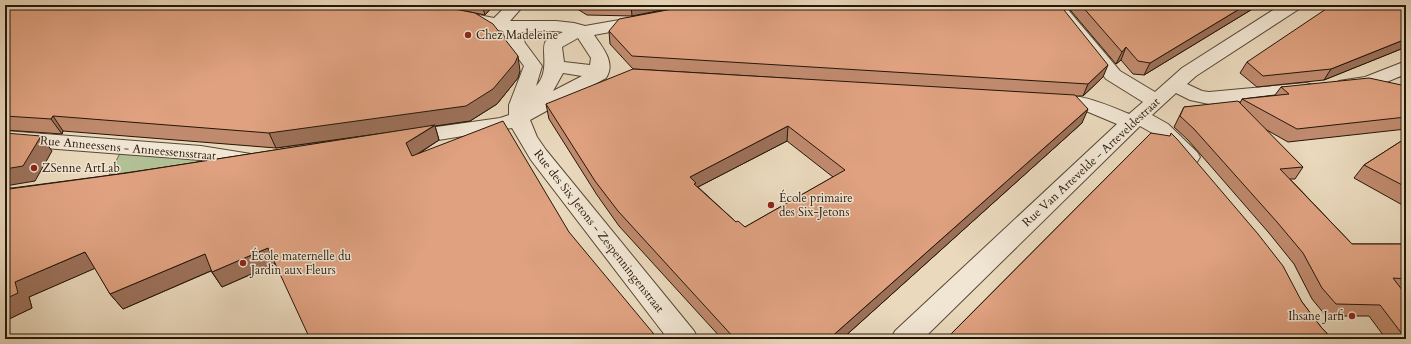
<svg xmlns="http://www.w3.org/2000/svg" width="1411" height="344" font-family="Cardo,serif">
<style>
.green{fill:#b2c095;stroke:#6c6b4e}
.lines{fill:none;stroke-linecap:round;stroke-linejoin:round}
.minor-casing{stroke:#574734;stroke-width:2}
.minor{fill:#f1e6d4;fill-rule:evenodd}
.wall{fill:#c08a6e;stroke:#261607;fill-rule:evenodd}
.shaded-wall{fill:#9c715a;stroke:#261607}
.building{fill:#dfa180;stroke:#261607;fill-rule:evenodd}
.poi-dot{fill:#8f2418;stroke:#f1e6d4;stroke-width:1.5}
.labels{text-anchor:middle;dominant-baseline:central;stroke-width:3;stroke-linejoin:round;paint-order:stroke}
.poi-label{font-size:12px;fill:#261607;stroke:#f1e6d4;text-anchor:start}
.street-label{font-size:12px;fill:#261607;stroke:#f1e6d4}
</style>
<rect width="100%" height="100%" fill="#ead9bd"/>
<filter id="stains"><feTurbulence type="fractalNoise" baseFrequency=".005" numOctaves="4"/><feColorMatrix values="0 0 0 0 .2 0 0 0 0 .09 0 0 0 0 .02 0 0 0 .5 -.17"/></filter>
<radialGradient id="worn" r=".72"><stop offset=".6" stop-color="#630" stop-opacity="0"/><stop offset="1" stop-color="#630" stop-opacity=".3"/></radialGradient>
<path class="green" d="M120 153 199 159 200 160 195 163 109 175Z"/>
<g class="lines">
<g class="minor-casing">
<g id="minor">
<path d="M394 5H428L494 18 507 5H524L510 21H556L574 23 585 26 642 16 648 17 651 21 648 25 594 35C603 48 616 63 606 78L530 120 537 137 546 150 694 331 698 339H668L531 160 512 128 408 145 401 143 398 138 401 133 408 131 500 118 509 115V105L524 66 507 43 503 31 402 10 396 9ZM556 31 563 32C558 35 551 37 546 41 540 48 551 71 536 86L542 66 525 43 521 32ZM578 38 591 58 590 65 564 62 562 47ZM563 73 582 76 553 91Z"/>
<path d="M1047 5H1064L1120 71 1155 92 1182 68 1281 5H1301L1299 9 1196 76 1187 84 1202 91 1209 92 1306 83 1313 85 1316 89 1313 93 1306 95 1209 104 1190 100 1176 93 1152 115 1168 124 1197 152 1200 157 1197 162 1189 164 1181 162 1154 134 1140 126 923 339H891L895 331 1117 124 1086 111 1047 105 1044 101 1047 97C1073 90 1105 104 1129 114L1143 102 1106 79Z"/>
<path d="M1406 61V74C1386 82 1362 95 1339 89L1336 85 1339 81 1365 77Z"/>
<path d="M5 131 201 146 251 154 259 156 262 161 259 166 251 168 201 160 5 145Z"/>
</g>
</g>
<use href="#minor" class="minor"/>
</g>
<g class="wall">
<path d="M5 5 520 71 518 78 497 104 470 121 435 126 439 140 417 155 275 264 222 287 211 271 123 309 110 294 95 268 29 297 32 308 9 319 5 315V187L12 188 127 173 411 129 276 148 63 131 62 134 5 130Z"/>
<path d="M436 5H494L485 15Z"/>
<path d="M571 5H688L632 16 587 15Z"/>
<path d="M1066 5H1259L1144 75 1133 74 1121 60 1116 64Z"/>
<path d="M1406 5V47L1324 80 1257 87 1240 73 1247 62Z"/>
<path d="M609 31 1103 77 1083 96H1076L1082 123 842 339H722L619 226 597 195 549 119 546 104 801 79 633 69 610 44ZM787 141 833 177 745 227 736 222 698 187Z"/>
<path d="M1406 86V129L1288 142 1265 129 1303 167 1295 179H1290L1352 244H1406V290H1402L1406 339H1386L1369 316H1326L1312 299 1294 264 1269 233 1188 140 1174 127 1184 107 1240 103 1242 99 1275 95 1281 87Z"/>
<path d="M1151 133 1302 302 1321 327 1332 339H946Z"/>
<path d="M1406 138V207L1354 178 1364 165Z"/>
</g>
<g class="shaded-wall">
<path d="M482 5H494L485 15Z"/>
<path d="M631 5H688L632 16Z"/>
<path d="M1246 5H1259L1144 75 1150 63Z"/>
<path d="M1406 39V47L1324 80 1331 69Z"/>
<path d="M1126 47 1121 60 1116 64 1122 52Z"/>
<path d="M518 56 520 71 518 78 497 104 470 121 435 126 439 140 411 158 406 143 434 126 276 148 269 133Z"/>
<path d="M1108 65 1103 77 1083 96 1088 84Z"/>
<path d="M1088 109 1082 123 842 339H829Z"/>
<path d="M53 116 63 131 62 134 51 119Z"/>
<path d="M788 126 787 141 696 188 690 177Z"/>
<path d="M41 136 52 151 35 181 5 186V169Z"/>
<path d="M268 248 276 263 222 287 212 272Z"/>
<path d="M85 252 98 267 29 297 32 308 9 319 5 315V299L15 282Z"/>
<path d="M205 254 215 269 123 309 110 294Z"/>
</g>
<g class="building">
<path d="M5 5H434L475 13 493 24 518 56 515 63 493 89 466 106 269 133 53 116 51 119 5 116Z"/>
<path d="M694 5H1060L1108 65 1088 84 632 56 609 31 619 19Z"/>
<path d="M1081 5H1246L1150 63 1138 61 1126 47 1122 52Z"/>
<path d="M1332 5H1406V39L1331 69 1263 76 1247 62Z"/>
<path d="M633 69 1075 95 1088 109 829 339H735L618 211 595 181 546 104ZM788 126 845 170 745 227 738 221 736 222 694 184 696 183 690 177Z"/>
<path d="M1369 78 1406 86V117L1297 129 1242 99 1289 94 1281 87Z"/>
<path d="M1238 101 1303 167 1280 169 1352 244H1406V279L1393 278 1406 295V339L1380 305 1336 304 1322 288 1303 253 1277 222 1194 129 1180 116 1184 107Z"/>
<path d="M503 121 569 232 658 339H310L268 248 212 272 205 254 110 294 85 252 15 282 18 293 5 299V187H10L9 189 127 173 435 125 406 143 412 156Z"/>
<path d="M5 133 41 136 23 166 5 169Z"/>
<path d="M1151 133 1170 136 1171 133 1177 139 1258 234 1283 266 1302 302 1321 327 1332 339H990L984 334V339H946Z"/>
<path d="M1406 138V187L1364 165Z"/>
</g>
<g class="poi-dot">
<circle cx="468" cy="35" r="4"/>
<circle cx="34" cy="168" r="4"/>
<circle cx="771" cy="205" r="4"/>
<circle cx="243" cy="263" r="4"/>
<circle cx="1352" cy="316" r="4"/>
</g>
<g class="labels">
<g class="poi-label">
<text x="476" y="35">Chez Madeleine</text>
<text x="42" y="168">ZSenne ArtLab</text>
<text x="779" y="198">École primaire<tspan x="779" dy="14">des Six-Jetons</tspan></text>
<text x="251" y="256">École maternelle du<tspan x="251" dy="14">Jardin aux Fleurs</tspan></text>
<text x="1344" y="316" text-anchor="end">Ihsane Jarfi</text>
</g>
<g class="street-label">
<text transform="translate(128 148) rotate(5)">Rue Anneessens - Anneessensstraat</text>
<text transform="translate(1091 162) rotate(-43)">Rue Van Artevelde - Arteveldestraat</text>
<text transform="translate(599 231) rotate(52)">Rue des Six Jetons - Zespenningenstraat</text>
</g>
</g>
<rect width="1411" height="344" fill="none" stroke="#ead9bd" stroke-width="20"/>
<rect x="6" y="6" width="1399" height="332" fill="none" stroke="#261607" stroke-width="2"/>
<rect x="10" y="10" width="1391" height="324" fill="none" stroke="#261607"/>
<rect width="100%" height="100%" filter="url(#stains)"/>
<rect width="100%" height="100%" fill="url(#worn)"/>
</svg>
